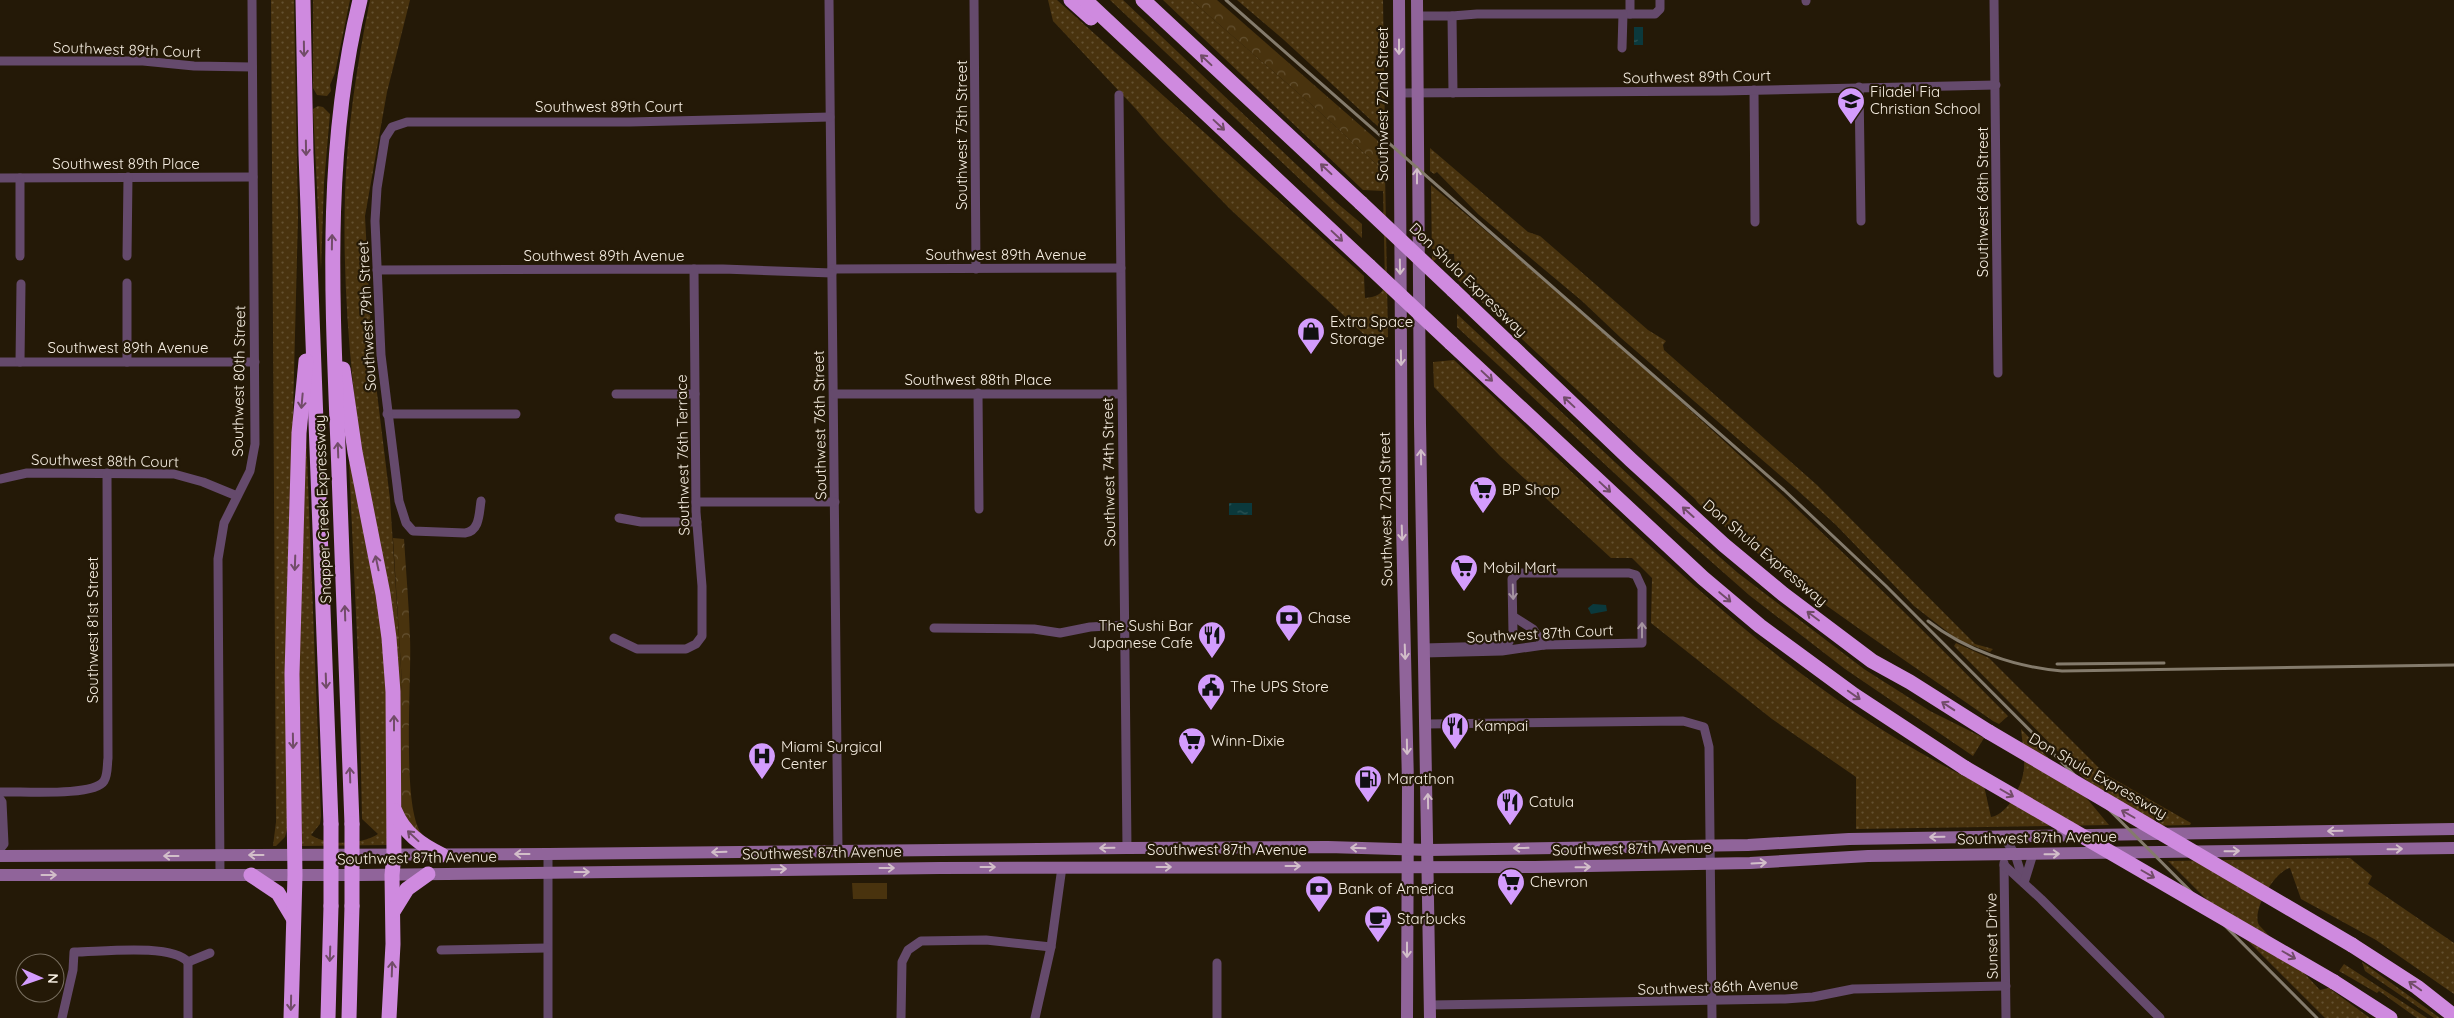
<svg xmlns="http://www.w3.org/2000/svg" width="2454" height="1018" viewBox="0 0 2454 1018" font-family="Quicksand,sans-serif">
  <defs>
    <pattern id="grass-dots" width="8" height="8" patternUnits="userSpaceOnUse" patternTransform="scale(1.25)"><rect width="8" height="8" fill="#49330e"/><path d="M2 2h.1M6 6h.1" fill="none" stroke="#645131" stroke-width="1.8" stroke-linecap="round"/></pattern>
    <pattern id="forest-crowns" width="20" height="18" patternUnits="userSpaceOnUse" patternTransform="scale(1.25)"><rect width="20" height="18" fill="#49330e"/><path d="M2 6a3 3 0 1 1 6 0M12 15a3 3 0 1 1 6 0" fill="none" stroke="#645131"/></pattern>
    <pattern id="water-ripples" width="26" height="14" patternUnits="userSpaceOnUse" patternTransform="scale(1.25)"><rect width="26" height="14" fill="#0b393c"/><path d="M2 4q2-2 4 0t4 0M15 11q2-2 4 0t4 0" fill="none" stroke="#2f5658"/></pattern>
  </defs>
  <rect width="100%" height="100%" fill="#241907"/>
  <g fill="url(#grass-dots)">
    <polygon points="271,0 294,0 298,217 288,611 286,777 288,826 285,837 276,846 273,846 276,822"/>
    <polygon points="313,0 350,0 335,73 330,85 331,91 327,96 317,95 313,88"/>
    <path d="M 370,0 L 410,0 L 387,92 L 365,216 L 372,352 L 390,499 L 402,684 L 400,698 C 373,532 340,364 345,195 C 347,129 357,64 370,0 Z"/>
    <path d="M 1048,0 L 1057,0 L 1364,276 L 1365,298 C 1375,297 1383,295 1385,284 L 1383,191 L 1363,190 L 1163,0 L 1191,0 L 1312,105 L 1385,172 L 1388,337 L 1371,341 L 1230,209 L 1160,137 L 1135,108 L 1053,21 Z"/>
    <polygon points="1110,0 1123,0 1337,203 1362,224 1362,238"/>
    <polygon points="1237,0 1383,0 1385,133 1284,40"/>
    <polygon points="318,106 323,107 330,114 324,183 321,270 313,109"/>
    <polygon points="1430,148 1528,232 1540,236 1648,330 1666,341 1663,345 1664,350 1817,485 1975,644 1993,649 1990,652 1958,640 1914,606 1836,525 1796,489 1621,338 1582,301 1478,214 1437,172 1434,174 1430,171"/>
    <path d="M 1431,185 C 1632,352 1825,529 2008,716 L 1999,724 L 1993,721 C 1892,651 1789,585 1698,503 L 1695,499 L 1456,278 L 1454,254 L 1443,254 L 1432,262 Z"/>
    <polygon points="1457,314 1665,509 1738,573 1864,669 1930,711 1984,738 1973,756 1845,669 1749,595 1681,535 1457,327"/>
    <path d="M 1454,360 C 1619,513 1777,688 1984,786 L 1991,817 C 2009,814 2023,784 2024,768 C 2025,755 2022,741 2021,729 L 2089,801 L 2109,825 L 1856,829 L 1856,777 L 1772,719 L 1651,623 L 1652,578 L 1632,558 L 1611,558 L 1500,456 L 1434,387 L 1433,362 Z"/>
    <path d="M 306,432 L 321,816 L 320,824 L 311,835 C 327,846 362,845 378,834 L 362,819 L 359,679 L 349,463 L 351,462 L 376,576 L 387,687 L 388,845 L 301,846 L 301,731 L 298,680 Z"/>
    <polygon points="1956,643 1989,658 2105,774 2191,823 2190,825 2137,826 2084,778 1954,646"/>
    <path d="M 2350,858 L 2372,876 L 2368,884 L 2454,943 L 2454,994 L 2376,940 L 2301,899 L 2290,868 C 2275,871 2251,911 2259,925 L 2320,990 L 2329,988 L 2370,1018 L 2325,1018 L 2168,861 Z"/>
    <polygon points="2362,962 2440,1018 2434,1018 2365,971"/>
    <polygon points="2344,964 2427,1018 2417,1018 2379,991 2377,993 2339,971"/>
  </g>
  <g fill="url(#forest-crowns)">
    <polygon points="1191,0 1217,0 1385,147 1385,172 1312,105"/>
    <path d="M 393,538 L 404,539 C 406,572 409,605 410,638 C 412,677 401,810 422,834 L 417,838 L 401,811 L 400,698 L 402,684 Z"/>
  </g>
  <polygon fill="#49330e" points="852,883 887,883 887,899 853,899"/>
  <g fill="url(#water-ripples)">
    <rect x="1634" y="27" width="9" height="18"/>
    <rect x="1229" y="503" width="23" height="12"/>
    <polygon points="1593,604 1606,605 1607,611 1591,614 1588,608"/>
  </g>
  <g fill="none" stroke-linecap="round" stroke-linejoin="round">
    <g stroke="#654a6c" stroke-width="9">
      <polyline points="829,0 838,850"/>
      <polyline points="974,0 976,269"/>
      <polyline points="1806,0 1806,1"/>
      <polyline points="1994,0 1998,373"/>
      <polyline points="1625,14 1630,14 1630,0"/>
      <polyline points="1630,14 1655,14 1660,9 1660,0"/>
      <polyline points="1417,16 1452,16 1453,93"/>
      <polyline points="1452,16 1477,14 1623,14 1622,48"/>
      <polyline points="0,61 143,61 194,66 252,67"/>
      <polyline points="1859,87 1861,221"/>
      <polyline points="1754,90 1755,222"/>
      <polyline points="1399,93 1722,91 1996,85"/>
      <polyline points="1119,95 1127,848"/>
      <polyline points="0,178 253,177"/>
      <polyline points="20,256 20,178"/>
      <polyline points="127,256 128,177"/>
      <polyline points="832,269 1121,268"/>
      <polyline points="377,270 723,269 832,273"/>
      <polyline points="127,283 127,362"/>
      <polyline points="0,362 255,362"/>
      <polyline points="20,362 21,284"/>
      <polyline points="978,393 979,509"/>
      <polyline points="616,394 695,394"/>
      <polyline points="834,394 1121,394"/>
      <polyline points="387,414 516,414"/>
      <polyline points="0,479 27,473 174,474 203,482 237,496"/>
      <path d="M 481,501 C 479,513 480,531 465,533 L 413,531 L 406,523 L 399,501 L 381,355 L 375,221 L 377,188 L 385,138 L 392,127 L 407,122 L 630,122 L 830,117"/>
      <polyline points="696,502 835,502"/>
      <polyline points="619,518 641,522 697,522"/>
      <polyline points="1514,617 1533,629 1544,645"/>
      <polyline points="934,628 1034,629 1060,633 1090,627 1125,625"/>
      <polyline points="614,638 637,649 686,649 696,644 702,636 702,586 696,512 694,269"/>
      <polyline points="1424,653 1502,651 1544,645 1642,643 1642,588 1636,575 1629,573 1518,573 1512,579 1513,633 1509,642 1496,646 1424,648"/>
      <polyline points="1427,724 1683,721 1704,727 1709,747 1712,1018"/>
      <path d="M 0,792 C 20,791 94,797 104,781 C 108,775 107,765 108,758 L 107,473"/>
      <polyline points="0,799 2,802 4,844 0,849"/>
      <polyline points="2003,836 2015,854 2023,880"/>
      <polyline points="548,854 548,1018"/>
      <polyline points="2004,863 2006,1018"/>
      <polyline points="2004,865 2041,899 2160,1018"/>
      <polyline points="220,875 218,559 224,523 250,471 255,444 252,0"/>
      <polyline points="2024,883 2033,854"/>
      <polyline points="441,950 547,948"/>
      <polyline points="188,962 210,953"/>
      <polyline points="1430,1005 1785,999 1813,997 1853,989 2006,986"/>
      <path d="M 62,1018 L 73,970 L 74,952 C 100,952 171,943 188,962"/>
      <polyline points="188,1018 188,962"/>
      <polyline points="901,1018 902,962 908,950 921,941 986,940 1051,947"/>
      <polyline points="1035,1018 1051,947 1062,867"/>
      <polyline points="1217,1018 1217,963"/>
    </g>
    <g stroke="#90649a" stroke-width="12">
      <polyline points="1399,0 1402,525 1408,784 1407,1018"/>
      <polyline points="1417,0 1420,424 1430,1018"/>
      <polyline points="0,856 548,854 1127,848 1328,847 1429,850 1748,845 1849,839 2454,829"/>
      <polyline points="0,875 362,875 940,868 1534,867 1750,863 1868,856 2454,848"/>
    </g>
    <g stroke="#cf8adf" stroke-width="15">
      <polyline points="303,0 306,154 331,824"/>
      <polyline points="1071,0 1091,18"/>
      <polyline points="1085,0 1369,266"/>
      <polyline points="1143,0 1361,203"/>
      <polyline points="1453,290 1631,460 1724,545 1783,594 1872,661 1910,682 1989,732"/>
      <polyline points="1451,343 1703,578 1760,626 1854,695 1965,768"/>
      <polyline points="343,369 355,452 383,594 389,638 393,692 394,855 392,875 393,944 389,1018"/>
      <path d="M 395,811 C 404,833 421,845 442,855"/>
      <path d="M 352,824 C 348,698 343,572 338,446 C 332,296 324,147 360,0"/>
      <polyline points="251,875 278,893 293,918"/>
      <polyline points="394,910 407,889 428,874"/>
      <polyline points="2352,945 2417,987 2454,1016"/>
      <polyline points="2334,982 2390,1018"/>
      <polyline points="291,1018 295,875 292,674 299,433 306,361"/>
      <polyline points="328,1018 331,906"/>
      <polyline points="349,1018 352,906"/>
    </g>
    <g stroke="#847b6c" stroke-width="3">
      <polyline points="1226,0 1784,490 1886,586 2317,1018"/>
      <path d="M 1928,621 C 1965,650 2015,667 2062,671 L 2454,665"/>
      <polyline points="2057,664 2164,663"/>
    </g>
    <g stroke="#cf8adf" stroke-width="15">
      <polyline points="1361,203 1453,290"/>
      <polyline points="1369,266 1451,343"/>
      <polyline points="1989,732 2352,945"/>
      <polyline points="1965,768 2334,982"/>
      <polyline points="352,824 352,906"/>
      <polyline points="331,906 331,824"/>
    </g>
  </g>
  <defs><path id="oneway-shaft" d="M-6 0H5M1.5-3L5.5 0L1.5 3" fill="none" stroke-width="1.6" stroke-linecap="round" stroke-linejoin="round" transform="scale(1.25)"/></defs>
  <g stroke="#d2bec9">
    <use href="#oneway-shaft" transform="translate(1399 47) rotate(90)"/>
    <use href="#oneway-shaft" transform="translate(1417 176) rotate(-90)"/>
    <use href="#oneway-shaft" transform="translate(1400 267) rotate(89)"/>
    <use href="#oneway-shaft" transform="translate(1401 358) rotate(89)"/>
    <use href="#oneway-shaft" transform="translate(1421 457) rotate(-91)"/>
    <use href="#oneway-shaft" transform="translate(1402 533) rotate(88)"/>
    <use href="#oneway-shaft" transform="translate(1405 652) rotate(88)"/>
    <use href="#oneway-shaft" transform="translate(1407 747) rotate(89)"/>
    <use href="#oneway-shaft" transform="translate(1428 801) rotate(-91)"/>
    <use href="#oneway-shaft" transform="translate(2335 831) rotate(179)"/>
    <use href="#oneway-shaft" transform="translate(1937 837) rotate(179)"/>
    <use href="#oneway-shaft" transform="translate(1107 848) rotate(179)"/>
    <use href="#oneway-shaft" transform="translate(1358 848) rotate(-178)"/>
    <use href="#oneway-shaft" transform="translate(1521 848) rotate(179)"/>
    <use href="#oneway-shaft" transform="translate(2395 849) rotate(-1)"/>
    <use href="#oneway-shaft" transform="translate(2232 851) rotate(-1)"/>
    <use href="#oneway-shaft" transform="translate(719 852) rotate(178)"/>
    <use href="#oneway-shaft" transform="translate(522 854) rotate(180)"/>
    <use href="#oneway-shaft" transform="translate(2052 854) rotate(-1)"/>
    <use href="#oneway-shaft" transform="translate(256 855) rotate(180)"/>
    <use href="#oneway-shaft" transform="translate(171 856) rotate(180)"/>
    <use href="#oneway-shaft" transform="translate(1759 863) rotate(-3)"/>
    <use href="#oneway-shaft" transform="translate(1293 866)"/>
    <use href="#oneway-shaft" transform="translate(988 867)"/>
    <use href="#oneway-shaft" transform="translate(1164 867)"/>
    <use href="#oneway-shaft" transform="translate(1583 867) rotate(-1)"/>
    <use href="#oneway-shaft" transform="translate(887 868)"/>
    <use href="#oneway-shaft" transform="translate(779 869) rotate(-1)"/>
    <use href="#oneway-shaft" transform="translate(582 872)"/>
    <use href="#oneway-shaft" transform="translate(49 875)"/>
    <use href="#oneway-shaft" transform="translate(1407 950) rotate(90)"/>
  </g>
  <g stroke="#714c68">
    <use href="#oneway-shaft" transform="translate(304 49) rotate(89)"/>
    <use href="#oneway-shaft" transform="translate(1206 60) rotate(-137)"/>
    <use href="#oneway-shaft" transform="translate(1219 125) rotate(43)"/>
    <use href="#oneway-shaft" transform="translate(306 148) rotate(89)"/>
    <use href="#oneway-shaft" transform="translate(1326 169) rotate(-137)"/>
    <use href="#oneway-shaft" transform="translate(1337 236) rotate(43)"/>
    <use href="#oneway-shaft" transform="translate(332 242) rotate(-89)"/>
    <use href="#oneway-shaft" transform="translate(1487 376) rotate(43)"/>
    <use href="#oneway-shaft" transform="translate(302 401) rotate(95)"/>
    <use href="#oneway-shaft" transform="translate(1569 402) rotate(-137)"/>
    <use href="#oneway-shaft" transform="translate(338 450) rotate(-92)"/>
    <use href="#oneway-shaft" transform="translate(1605 487) rotate(43)"/>
    <use href="#oneway-shaft" transform="translate(1688 512) rotate(-138)"/>
    <use href="#oneway-shaft" transform="translate(295 563) rotate(92)"/>
    <use href="#oneway-shaft" transform="translate(377 563) rotate(-102)"/>
    <use href="#oneway-shaft" transform="translate(1725 597) rotate(40)"/>
    <use href="#oneway-shaft" transform="translate(345 613) rotate(-92)"/>
    <use href="#oneway-shaft" transform="translate(1813 616) rotate(-143)"/>
    <use href="#oneway-shaft" transform="translate(326 681) rotate(88)"/>
    <use href="#oneway-shaft" transform="translate(1854 695) rotate(35)"/>
    <use href="#oneway-shaft" transform="translate(1948 706) rotate(-147)"/>
    <use href="#oneway-shaft" transform="translate(394 723) rotate(-90)"/>
    <use href="#oneway-shaft" transform="translate(293 741) rotate(89)"/>
    <use href="#oneway-shaft" transform="translate(350 775) rotate(-92)"/>
    <use href="#oneway-shaft" transform="translate(2007 793) rotate(30)"/>
    <use href="#oneway-shaft" transform="translate(2128 814) rotate(-150)"/>
    <use href="#oneway-shaft" transform="translate(413 836) rotate(-137)"/>
    <use href="#oneway-shaft" transform="translate(2148 874) rotate(30)"/>
    <use href="#oneway-shaft" transform="translate(330 954) rotate(92)"/>
    <use href="#oneway-shaft" transform="translate(2289 955) rotate(30)"/>
    <use href="#oneway-shaft" transform="translate(392 969) rotate(-88)"/>
    <use href="#oneway-shaft" transform="translate(2415 986) rotate(-145)"/>
    <use href="#oneway-shaft" transform="translate(291 1003) rotate(91)"/>
  </g>
  <g stroke="#a694a1">
    <use href="#oneway-shaft" transform="translate(1513 592) rotate(88)"/>
    <use href="#oneway-shaft" transform="translate(1642 630) rotate(-90)"/>
  </g>
  <defs>
    <g id="school-pin" transform="scale(1.4375)"><path d="M0 17L-7.5 6A9.5 9.5 0 1 1 7.5 6Z" fill="#d39cfd" stroke="#241907"/><path d="M0-5L7-2L0 1L-7-2ZM-4 1L0 2.5L4 1V4Q0 6-4 4Z" fill="#111"/></g>
    <g id="shop-pin" transform="scale(1.4375)"><path d="M0 17L-7.5 6A9.5 9.5 0 1 1 7.5 6Z" fill="#d39cfd" stroke="#241907"/><path d="M-5-2.5h2.3a2.7 3.5 0 0 1 5.4 0H5L5.5 6h-11ZM-1.5-2.5h3a1.5 2.3 0 0 0-3 0Z" fill="#111"/></g>
    <g id="supermarket-pin" transform="scale(1.4375)"><path d="M0 17L-7.5 6A9.5 9.5 0 1 1 7.5 6Z" fill="#d39cfd" stroke="#241907"/><path d="M-6-5.5h2.5l.6 2H6L4.5 2H-2.5L-4.4-4H-6ZM-1.5 3.2a1.3 1.3 0 1 0 .1 0ZM3 3.2a1.3 1.3 0 1 0 .1 0Z" fill="#111"/></g>
    <g id="bank-pin" transform="scale(1.4375)"><path d="M0 17L-7.5 6A9.5 9.5 0 1 1 7.5 6Z" fill="#d39cfd" stroke="#241907"/><path d="M-6-4H6V4H-6ZM0-2.3a2.3 2.3 0 1 0 0 4.6a2.3 2.3 0 1 0 0-4.6Z" fill="#111"/></g>
    <g id="restaurant-pin" transform="scale(1.4375)"><path d="M0 17L-7.5 6A9.5 9.5 0 1 1 7.5 6Z" fill="#d39cfd" stroke="#241907"/><path d="M-5-6h1v4h1v-4h1v4h1v-4h1v5L-1.5 .5V6h-2V.5L-5-1ZM5-6V6H3V1.5H1.5Q1.5-4 5-6Z" fill="#111"/></g>
    <g id="civic-pin" transform="scale(1.4375)"><path d="M0 17L-7.5 6A9.5 9.5 0 1 1 7.5 6Z" fill="#d39cfd" stroke="#241907"/><path d="M-.6-6.5H3V-4.5H.6V-3L4-1V1h2V6H-6V1h2V-1L-.6-3ZM-1.2 2.5V6h2.4V2.5Z" fill="#111"/></g>
    <g id="hospital-pin" transform="scale(1.4375)"><path d="M0 17L-7.5 6A9.5 9.5 0 1 1 7.5 6Z" fill="#d39cfd" stroke="#241907"/><path d="M-5-5h3v3.5h4V-5h3V5h-3V1.5h-4V5h-3Z" fill="#111"/></g>
    <g id="fuel-pin" transform="scale(1.4375)"><path d="M0 17L-7.5 6A9.5 9.5 0 1 1 7.5 6Z" fill="#d39cfd" stroke="#241907"/><path d="M-5.5-6h7V0h2V4h1.3V-2.5L3-4.5l.8-.8L6-3V5H2.5V1h-1V6h-7ZM-4.2-4.7v3.2H.2V-4.7Z" fill="#111"/></g>
    <g id="cafe-pin" transform="scale(1.4375)"><path d="M0 17L-7.5 6A9.5 9.5 0 1 1 7.5 6Z" fill="#d39cfd" stroke="#241907"/><path d="M-5.5-4.5H6V0H3Q3 3.5 0 3.5H-2.5Q-5.5 3.5-5.5 0ZM3-3.2v2h1.7v-2ZM-6 4.5H4V6H-6Z" fill="#111"/></g>
  </defs>
  <g fill-rule="evenodd">
    <use href="#school-pin" x="1851" y="101"/>
    <use href="#shop-pin" x="1311" y="331"/>
    <use href="#supermarket-pin" x="1483" y="490"/>
    <use href="#supermarket-pin" x="1464" y="568"/>
    <use href="#bank-pin" x="1289" y="618"/>
    <use href="#restaurant-pin" x="1212" y="635"/>
    <use href="#civic-pin" x="1211" y="687"/>
    <use href="#restaurant-pin" x="1455" y="726"/>
    <use href="#supermarket-pin" x="1192" y="741"/>
    <use href="#hospital-pin" x="762" y="756"/>
    <use href="#fuel-pin" x="1368" y="779"/>
    <use href="#restaurant-pin" x="1510" y="802"/>
    <use href="#supermarket-pin" x="1511" y="882"/>
    <use href="#bank-pin" x="1319" y="889"/>
    <use href="#cafe-pin" x="1378" y="919"/>
  </g>
  <g text-anchor="middle" stroke-width="4.5" stroke-linejoin="round" paint-order="stroke">
    <g font-size="15" fill="#f6eee2" stroke="#241907">
      <text transform="translate(127 50) rotate(2)" y="5">Southwest 89th Court</text>
      <text transform="translate(1697 77) rotate(-1)" y="5">Southwest 89th Court</text>
      <text transform="translate(1383 104) rotate(-90)" y="5">Southwest 72nd Street</text>
      <text x="609" y="112">Southwest 89th Court</text>
      <text transform="translate(962 135) rotate(-90)" y="5">Southwest 75th Street</text>
      <text x="126" y="169">Southwest 89th Place</text>
      <text transform="translate(1983 202) rotate(-90)" y="5">Southwest 68th Street</text>
      <text x="1006" y="260">Southwest 89th Avenue</text>
      <text x="604" y="261">Southwest 89th Avenue</text>
      <text transform="translate(1468 280) rotate(44)" y="5">Don Shula Expressway</text>
      <text transform="translate(367 316) rotate(-93)" y="5">Southwest 79th Street</text>
      <text x="128" y="353">Southwest 89th Avenue</text>
      <text x="978" y="385">Southwest 88th Place</text>
      <text transform="translate(239 381) rotate(-89)" y="5">Southwest 80th Street</text>
      <text transform="translate(820 425) rotate(-91)" y="5">Southwest 76th Street</text>
      <text transform="translate(683 455) rotate(-91)" y="5">Southwest 76th Terrace</text>
      <text transform="translate(105 461) rotate(1)" y="5">Southwest 88th Court</text>
      <text transform="translate(1109 472) rotate(-91)" y="5">Southwest 74th Street</text>
      <text transform="translate(323 509) rotate(-92)" y="5">Snapper Creek Expressway</text>
      <text transform="translate(1386 509) rotate(-91)" y="5">Southwest 72nd Street</text>
      <text transform="translate(1765 553) rotate(40)" y="5">Don Shula Expressway</text>
      <text transform="translate(93 630) rotate(-90)" y="5">Southwest 81st Street</text>
      <text transform="translate(1540 634) rotate(-3)" y="5">Southwest 87th Court</text>
      <text transform="translate(2098 776) rotate(30)" y="5">Don Shula Expressway</text>
      <text transform="translate(2037 838) rotate(-1)" y="5">Southwest 87th Avenue</text>
      <text transform="translate(1632 849) rotate(-1)" y="5">Southwest 87th Avenue</text>
      <text x="1227" y="855">Southwest 87th Avenue</text>
      <text transform="translate(822 853) rotate(-1)" y="5">Southwest 87th Avenue</text>
      <text transform="translate(417 858) rotate(-1)" y="5">Southwest 87th Avenue</text>
      <text transform="translate(1992 936) rotate(-91)" y="5">Sunset Drive</text>
      <text transform="translate(1718 987) rotate(-2)" y="5">Southwest 86th Avenue</text>
    </g>
    <g font-size="15" fill="#f6eee2" stroke="#241907" text-anchor="start">
      <text x="1870" y="97">Filadel Fia<tspan x="1870" dy="17">Christian School</tspan></text>
      <text x="1330" y="327">Extra Space<tspan x="1330" dy="17">Storage</tspan></text>
      <text x="1502" y="495">BP Shop</text>
      <text x="1483" y="573">Mobil Mart</text>
      <text x="1308" y="623">Chase</text>
      <text x="1193" y="631" text-anchor="end">The Sushi Bar<tspan x="1193" dy="17">Japanese Cafe</tspan></text>
      <text x="1230" y="692">The UPS Store</text>
      <text x="1474" y="731">Kampai</text>
      <text x="1211" y="746">Winn-Dixie</text>
      <text x="781" y="752">Miami Surgical<tspan x="781" dy="17">Center</tspan></text>
      <text x="1387" y="784">Marathon</text>
      <text x="1529" y="807">Catula</text>
      <text x="1530" y="887">Chevron</text>
      <text x="1338" y="894">Bank of America</text>
      <text x="1397" y="924">Starbucks</text>
    </g>
  </g>
  <g transform="translate(40 978) rotate(92)"><circle r="24" fill="#241907" stroke="#786e5f"/>
  <path d="M0-4L9 19L0 12L-9 19Z" fill="#d39cfd"/>
  <text y="-8" font-size="14" font-weight="bold" text-anchor="middle" fill="#f6eee2">N</text>
  </g>
</svg>
